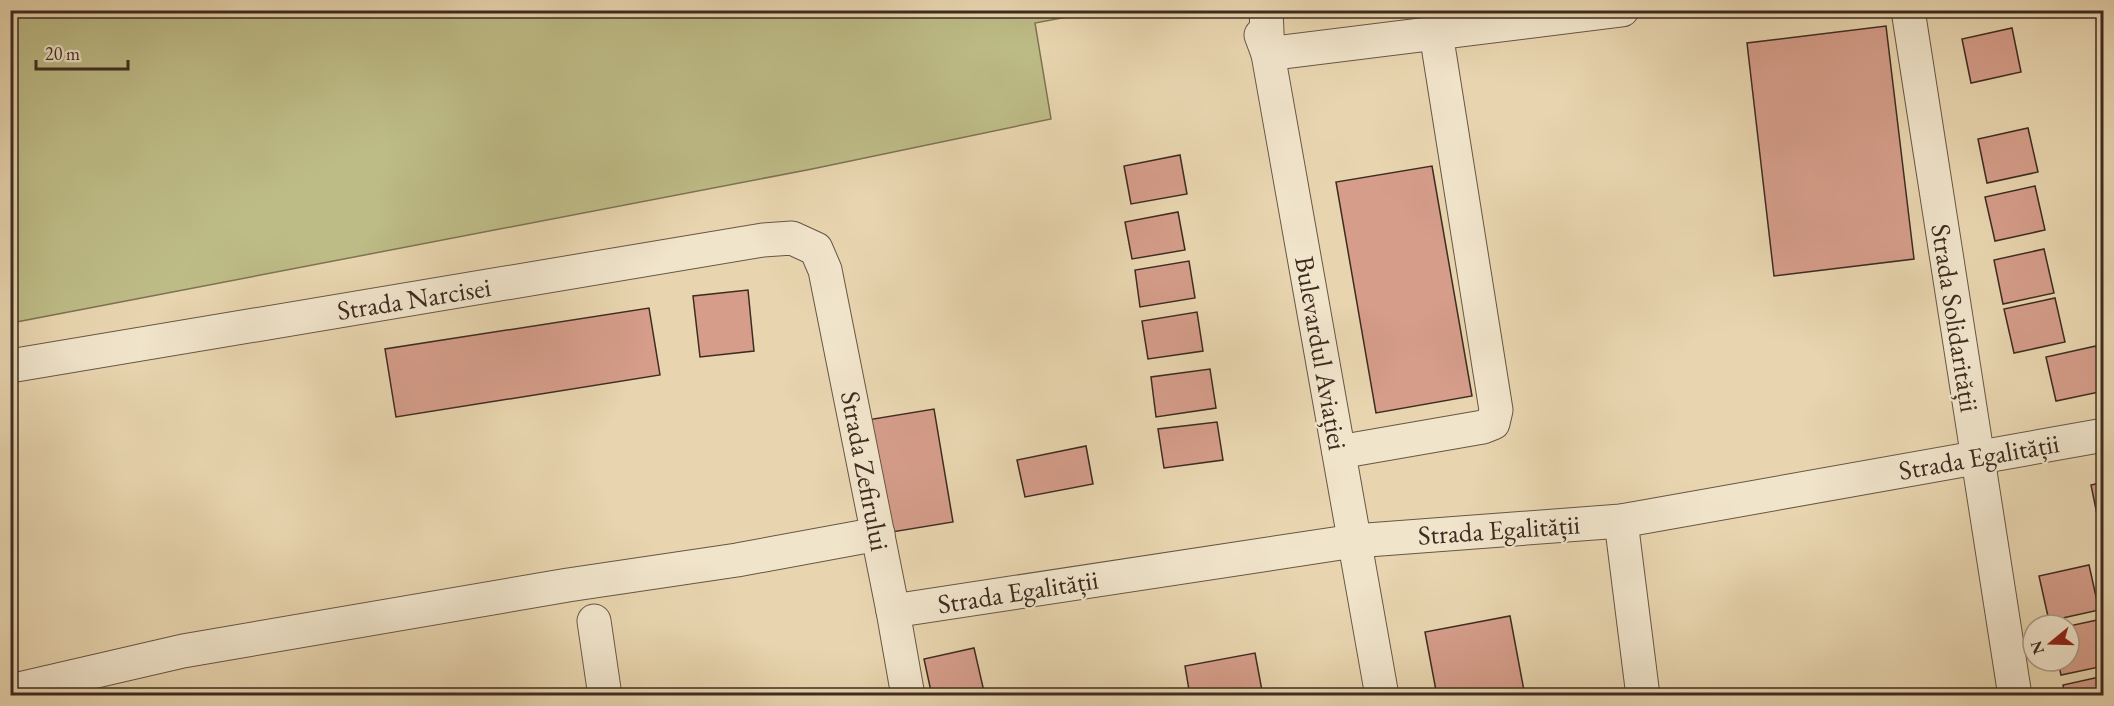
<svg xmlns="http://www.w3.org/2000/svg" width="2114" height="706" viewBox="0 0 2114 706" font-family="'EB Garamond',serif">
  <rect width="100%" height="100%" fill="#e8d5af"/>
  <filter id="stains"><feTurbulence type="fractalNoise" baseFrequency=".00333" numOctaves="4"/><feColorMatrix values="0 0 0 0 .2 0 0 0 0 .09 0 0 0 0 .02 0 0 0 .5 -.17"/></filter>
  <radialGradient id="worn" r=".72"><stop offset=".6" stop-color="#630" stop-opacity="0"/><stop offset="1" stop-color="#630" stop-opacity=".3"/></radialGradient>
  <polygon fill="#bdbb86" stroke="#7d7454" stroke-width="1.5" points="11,10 1099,10 1099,11 1035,23 1051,119 812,169 11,323"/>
  <g fill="#d59d8a" stroke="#3d2c21" stroke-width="1.5">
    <polygon points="1886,26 1914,259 1774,276 1747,43"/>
    <polygon points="2012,28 2021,72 1971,83 1962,39"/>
    <polygon points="2028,128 2038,172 1987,183 1978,139"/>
    <polygon points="1180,155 1187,194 1131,204 1124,166"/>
    <polygon points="1432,166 1472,396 1376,413 1336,182"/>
    <polygon points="2035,186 2045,230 1995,241 1985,197"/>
    <polygon points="1178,212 1185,250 1132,259 1125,222"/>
    <polygon points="2044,249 2054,293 2003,304 1994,260"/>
    <polygon points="1189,261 1195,298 1140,307 1135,270"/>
    <polygon points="748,290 754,351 700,357 693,296"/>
    <polygon points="2055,298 2065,342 2014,353 2004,309"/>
    <polygon points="649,308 660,375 396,417 385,349"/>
    <polygon points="1197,312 1203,351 1148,359 1142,321"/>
    <polygon points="2096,346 2104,378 2104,391 2056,401 2046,357"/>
    <polygon points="1210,369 1216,408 1156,417 1151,377"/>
    <polygon points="934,409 953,522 886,533 867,420"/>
    <polygon points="1217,422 1223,460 1164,468 1158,429"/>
    <polygon points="1086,446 1093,484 1025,497 1017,460"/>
    <polygon points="2104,482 2104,529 2100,529 2091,485"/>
    <polygon points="2089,565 2099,610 2049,621 2039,576"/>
    <polygon points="1510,616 1525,696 1437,696 1425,632"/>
    <polygon points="2102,619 2104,666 2061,675 2058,661 2069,661 2069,626"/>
    <polygon points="974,648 985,696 932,696 924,659"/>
    <polygon points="1255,653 1263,696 1190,696 1185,666"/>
    <polygon points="2104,676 2104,696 2065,696 2063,685"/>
  </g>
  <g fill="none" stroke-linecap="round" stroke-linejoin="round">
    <g stroke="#685644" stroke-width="35">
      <g id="minor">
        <polyline points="1266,10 1268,54 1382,696"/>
        <polyline points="1908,10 2015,696"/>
        <polyline points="1261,35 1268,54 1622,10"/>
        <polyline points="10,366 763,240 792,238 816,249 825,270 893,611 908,696"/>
        <polyline points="1339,452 1483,427 1493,423 1496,410 1436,33"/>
        <polyline points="1621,521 1643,696"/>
        <polyline points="893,611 1354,541 1621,521 2104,435"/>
        <polyline points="594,621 605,696"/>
        <polyline points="10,691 183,651 568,585 737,560 878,534"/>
      </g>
    </g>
    <use href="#minor" stroke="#f0e4cb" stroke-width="33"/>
  </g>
  <g text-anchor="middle" stroke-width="4.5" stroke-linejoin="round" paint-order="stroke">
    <g font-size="27" fill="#3d2c21" stroke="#f0e4cb">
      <text transform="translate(414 299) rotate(-9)" y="9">Strada Narcisei</text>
      <text transform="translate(1955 318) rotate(81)" y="9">Strada Solidarității</text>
      <text transform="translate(1321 353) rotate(80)" y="9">Bulevardul Aviației</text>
      <text transform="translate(1979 457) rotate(-10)" y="9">Strada Egalității</text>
      <text transform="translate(865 471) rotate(79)" y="9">Strada Zefirului</text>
      <text transform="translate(1499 530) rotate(-4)" y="9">Strada Egalității</text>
      <text transform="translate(1018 592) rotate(-9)" y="9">Strada Egalității</text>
    </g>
  </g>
  <rect width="2114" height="706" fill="none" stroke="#e8d5af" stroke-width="36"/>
  <rect x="12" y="12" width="2090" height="682" fill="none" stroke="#3d2c21" stroke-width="3"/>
  <rect x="18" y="18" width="2078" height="670" fill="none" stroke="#3d2c21" stroke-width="1.5"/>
  <g transform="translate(2051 643) rotate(251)"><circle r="28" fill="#f0e4cb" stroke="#a89a87" stroke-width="1.5"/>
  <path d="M0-4.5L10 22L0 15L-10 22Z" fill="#8f2418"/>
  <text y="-9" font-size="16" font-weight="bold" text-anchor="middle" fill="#3d2c21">N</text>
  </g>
  <path d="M36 60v9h92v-9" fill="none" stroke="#3d2c21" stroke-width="3"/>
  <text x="45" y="60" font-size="18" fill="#3d2c21" stroke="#f0e4cb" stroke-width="4.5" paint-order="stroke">20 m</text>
  <rect width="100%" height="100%" filter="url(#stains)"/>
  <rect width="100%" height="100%" fill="url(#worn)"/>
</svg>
